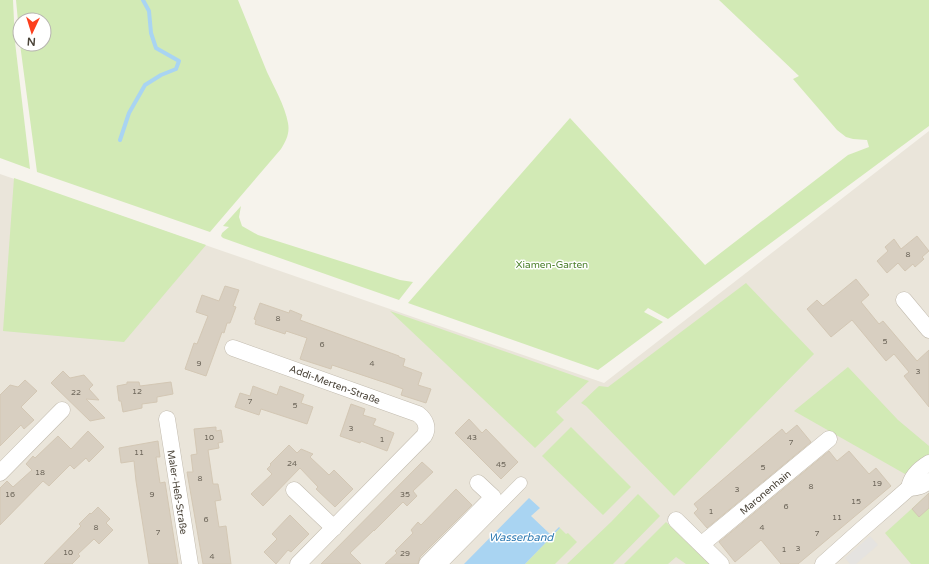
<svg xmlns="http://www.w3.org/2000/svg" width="929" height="564" viewBox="0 0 929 564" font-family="'Varela Round',sans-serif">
  <rect width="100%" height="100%" fill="#f6f3ec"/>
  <polygon fill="#eae5da" points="929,131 929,564 0,564 0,174 604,383"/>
  <g fill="#d2eab5">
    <polygon points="0,0 13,0 15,42 30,169 0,158"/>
    <path d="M 16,0 L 238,0 C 248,24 257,48 267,72 C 274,87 285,106 288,123 C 290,133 286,141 281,149 L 210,232 L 37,172 L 20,44 L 44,44 L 44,20 L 20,20 L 20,43 Z"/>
    <polygon points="719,0 929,0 929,126 668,319 648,308 644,312 663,322 598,370 408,303 570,118 705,265 848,155 869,147 867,140 853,139 846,137 837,130 793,79 799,76"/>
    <polygon points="14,178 206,245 124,342 3,331"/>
    <polygon points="241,206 239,217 242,226 258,235 400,280 413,282 399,300 223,238 221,236 222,233 229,227 223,226"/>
    <polygon points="746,283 814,354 674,496 586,406 581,403 599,386 608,387"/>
    <polygon points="390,311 589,381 556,412 564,420 535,448"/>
    <polygon points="848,367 898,420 929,446 929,454 905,474 794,411"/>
    <polygon points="571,427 631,487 603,515 542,456"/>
    <polygon points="929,493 929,564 911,564 885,533"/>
    <polygon points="638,494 660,516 613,564 567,564 611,522"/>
    <polygon points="666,522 707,562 709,564 686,564 676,557 668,564 624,564"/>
    <polygon points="560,528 566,534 568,533 577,542 555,564 525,564"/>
  </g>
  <polygon fill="#e5e3e0" points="870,536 878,545 856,564 850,564 845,558"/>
  <polygon fill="#a9d4f2" points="529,498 540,508 531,516 551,535 559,527 560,528 525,564 464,564"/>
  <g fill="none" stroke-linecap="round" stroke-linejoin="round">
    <polyline stroke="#a9d4f2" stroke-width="4" points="120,140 129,113 145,85 161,75 176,69 179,61 156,48 151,33 149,11 143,0"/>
  </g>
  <g fill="#d8cfc1" stroke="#d3c7b4">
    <polygon points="917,236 929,251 922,257 924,259 915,267 913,264 905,271 898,263 887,273 877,261 888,251 885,247 894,239 901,249"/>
    <polygon points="856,279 869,295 861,302 879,324 883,321 917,361 929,350 929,407 904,376 909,372 894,354 886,361 852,320 831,337 807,309 817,300 823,306"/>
    <polygon points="225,286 239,290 233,306 236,307 230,323 227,323 224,333 222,332 206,376 185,369 194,343 197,344 208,316 196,312 202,295 219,301"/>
    <polygon points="260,303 289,313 290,310 302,315 300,320 399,356 399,357 405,359 403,366 422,373 418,385 431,389 426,403 401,395 403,389 389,384 332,365 331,369 300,359 307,338 286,331 285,334 255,324 256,320 254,319"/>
    <polygon points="63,371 70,378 84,375 93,385 89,389 99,400 86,399 105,418 90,421 51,383"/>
    <polygon points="25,380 37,391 21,407 34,420 24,429 21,425 0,446 0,395 10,385 18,387"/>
    <polygon points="127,382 139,382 140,386 171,382 173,394 157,397 157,402 142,404 142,408 123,412 121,401 119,401 117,386 127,384"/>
    <polygon points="253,386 277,395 280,386 304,395 301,403 313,407 307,424 261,409 259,415 235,407 240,393 250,396"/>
    <polygon points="351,404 365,409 363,415 376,419 373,425 394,433 387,451 361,441 360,443 340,436"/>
    <polygon points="469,419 482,433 486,429 518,462 501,479 455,433"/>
    <polygon points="797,425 811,442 707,528 694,513 698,509 694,504 782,429 786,434"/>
    <polygon points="216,427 216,431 221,430 223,442 218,443 219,448 208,450 213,484 218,484 221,500 215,501 219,527 226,526 231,564 203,564 187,472 193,472 191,455 197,454 194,429"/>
    <polygon points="88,431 104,447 89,462 86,458 74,469 70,465 49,486 43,481 0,525 0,488 7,481 13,487 32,470 26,464 33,456 35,458 58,436 71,449"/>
    <polygon points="158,441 160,457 156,457 160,483 165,482 178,564 149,564 136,481 134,461 121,463 119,448"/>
    <polygon points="289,445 297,453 301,449 313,454 310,457 329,475 334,470 353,489 335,507 316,489 318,487 300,468 263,506 251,494 272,474 267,469 271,465 270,464"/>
    <polygon points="829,451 837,461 849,451 869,474 876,468 891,486 798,564 781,564 761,540 735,562 719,542"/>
    <polygon points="422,462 433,472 413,491 417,496 407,506 403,502 374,531 374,530 350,553 361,564 321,564"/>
    <polygon points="456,489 472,505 420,557 418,564 385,564 397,553 395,551 413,533 411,530 418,522 421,525"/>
    <polygon points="929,493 929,508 919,517 912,509"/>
    <polygon points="98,507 110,519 106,523 113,530 99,544 94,539 78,554 80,556 72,564 44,564 81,526 79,524 90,513 91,514"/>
    <polygon points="290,515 309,534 291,552 288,550 276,564 264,552 277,539 272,534"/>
  </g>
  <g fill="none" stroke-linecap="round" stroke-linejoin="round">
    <g stroke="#c2bbae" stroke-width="13">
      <polyline id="pedestrian" points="441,564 521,483"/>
    </g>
    <g stroke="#c2bbae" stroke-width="17">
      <g id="minor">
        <polyline points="904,300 929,330"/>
        <path d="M 233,348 L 418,414 C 426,420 429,428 424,436 L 298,564"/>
        <polyline points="167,419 190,564"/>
        <polyline points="0,473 62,410"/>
        <path d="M 909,488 C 918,488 922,486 929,481"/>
        <polyline points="294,490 334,528"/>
        <polyline points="676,520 721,564"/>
        <polyline points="702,544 829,439"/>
        <polyline points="427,564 493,497 478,483"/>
        <path d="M 823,564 L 861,530 L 909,488 C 911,476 919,469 929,463"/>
      </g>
    </g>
    <use href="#pedestrian" stroke="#fff" stroke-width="12"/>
    <use href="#minor" stroke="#fff" stroke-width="16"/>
  </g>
  <g text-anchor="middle" stroke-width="3" stroke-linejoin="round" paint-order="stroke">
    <g font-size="8" fill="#6e675b">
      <text x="908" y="257">8</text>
      <text x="278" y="321">8</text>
      <text x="885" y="344">5</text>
      <text x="322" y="347">6</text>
      <text x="199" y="366">9</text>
      <text x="372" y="366">4</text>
      <text x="918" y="374">3</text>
      <text x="137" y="394">12</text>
      <text x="76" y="395">22</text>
      <text x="250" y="404">7</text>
      <text x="295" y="408">5</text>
      <text x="351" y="431">3</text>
      <text x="209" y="440">10</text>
      <text x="472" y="440">43</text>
      <text x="382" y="442">1</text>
      <text x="791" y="445">7</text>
      <text x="139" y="455">11</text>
      <text x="292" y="466">24</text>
      <text x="501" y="467">45</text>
      <text x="763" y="470">5</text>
      <text x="40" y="475">18</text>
      <text x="200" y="481">8</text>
      <text x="877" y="486">19</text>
      <text x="811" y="489">8</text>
      <text x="737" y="492">3</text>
      <text x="10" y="497">16</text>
      <text x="152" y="497">9</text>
      <text x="405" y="497">35</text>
      <text x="856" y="504">15</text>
      <text x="786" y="509">6</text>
      <text x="711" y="514">1</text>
      <text x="837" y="520">11</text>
      <text x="206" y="522">6</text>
      <text x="96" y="530">8</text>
      <text x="762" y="530">4</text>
      <text x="158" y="535">7</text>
      <text x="817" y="536">7</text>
      <text x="798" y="551">3</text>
      <text x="784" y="552">1</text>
      <text x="68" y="555">10</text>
      <text x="405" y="556">29</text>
      <text x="212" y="559">4</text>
    </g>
    <g font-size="10" fill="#4a7f2a" stroke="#fff">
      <text x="552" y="268">Xiamen-Garten</text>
    </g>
    <g font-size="10" fill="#4b4439" stroke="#fff">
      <text transform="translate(335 384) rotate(20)" y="4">Addi-Merten-Straße</text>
      <text transform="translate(178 492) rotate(81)" y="4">Maler-Heß-Straße</text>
      <text transform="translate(765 492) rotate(-40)" y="4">Maronenhain</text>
    </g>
    <g font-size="11" font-style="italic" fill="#2e7ab2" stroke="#fff">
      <text x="521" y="541">Wasserband</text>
    </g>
  </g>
  <g transform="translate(32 32) rotate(184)"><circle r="19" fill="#ffffff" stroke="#b7b4b0"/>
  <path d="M0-3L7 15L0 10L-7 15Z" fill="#fc3f1d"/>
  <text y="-6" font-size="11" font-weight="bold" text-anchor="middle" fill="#4b4439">N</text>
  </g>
</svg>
